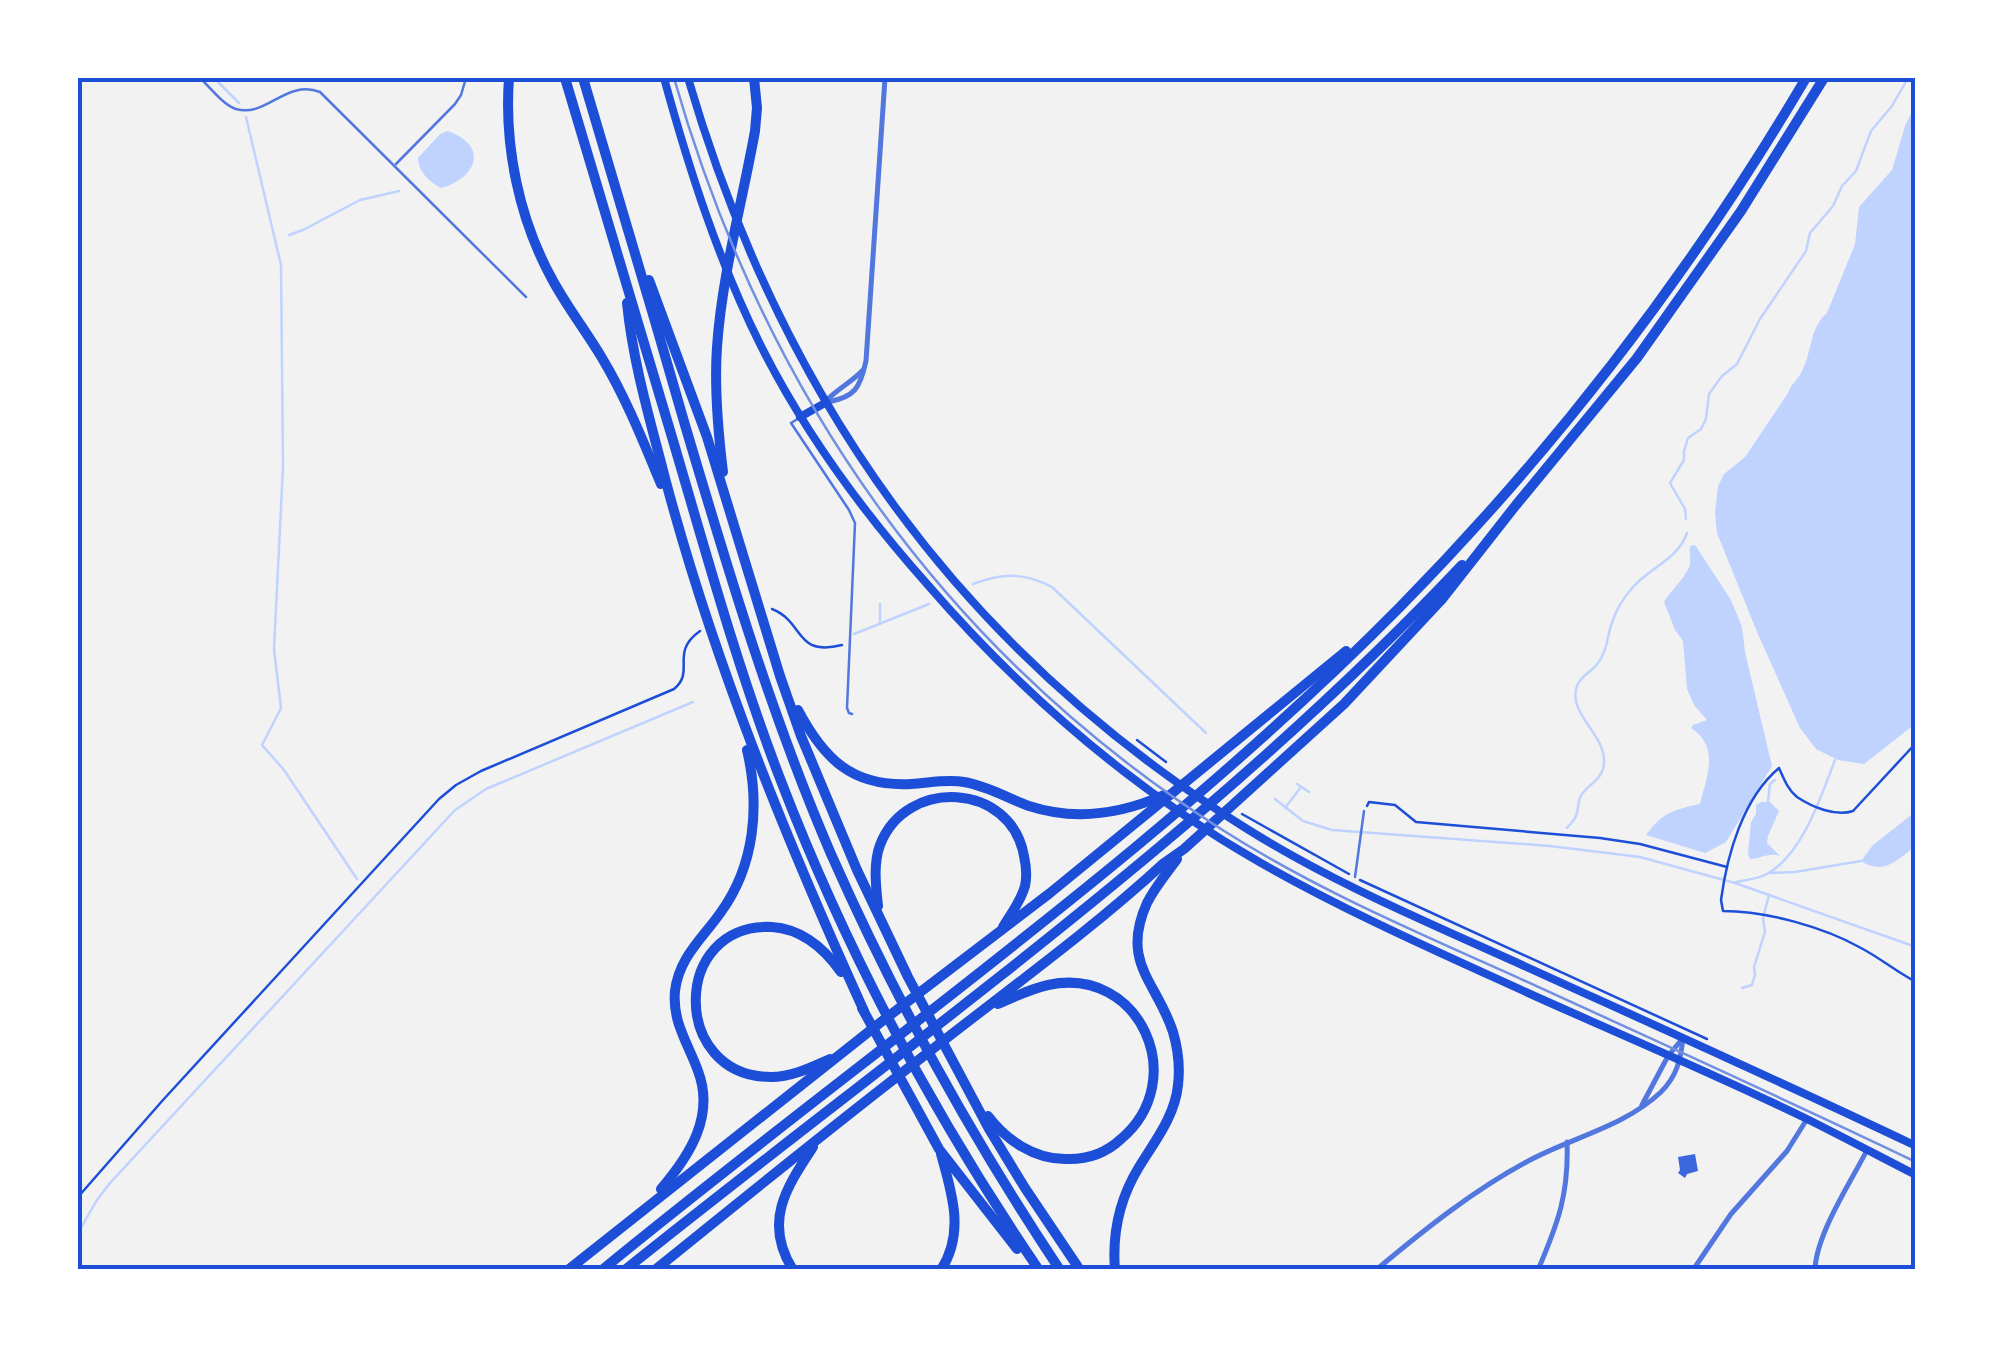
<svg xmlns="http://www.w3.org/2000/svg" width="1993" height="1347" viewBox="0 0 1993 1347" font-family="'Alegreya Sans',sans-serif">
  <rect width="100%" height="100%" fill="#f2f2f2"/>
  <g fill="#bfd3fe">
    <path d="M 1915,105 L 1915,724 L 1864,764 L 1838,760 L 1816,749 L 1800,728 L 1757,632 L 1717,533 L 1715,513 L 1718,486 L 1724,474 L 1745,457 L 1788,393 C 1791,384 1797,381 1801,373 C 1812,354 1809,328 1827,313 L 1855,244 L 1859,207 L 1892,170 L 1905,126 Z"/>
    <path d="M 448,131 C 489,146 477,178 441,188 C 429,182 418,171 418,158 L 440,134 Z"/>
    <path d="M 1695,545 L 1731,600 L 1742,627 L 1745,652 L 1772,766 L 1726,842 L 1705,853 L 1646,835 C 1663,812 1673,810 1700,804 C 1707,775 1720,747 1691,728 L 1693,725 L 1707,720 L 1694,705 L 1687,689 L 1683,641 L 1675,630 L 1664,602 C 1670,592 1689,573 1690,564 C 1691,558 1689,552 1690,546 Z"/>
    <path d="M 1761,802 L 1770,802 L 1779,811 L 1768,836 L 1767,843 L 1780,856 C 1768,852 1761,859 1750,859 L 1748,854 L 1751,822 L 1756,814 L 1756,805 Z"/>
    <path d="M 1915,812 L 1915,847 C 1897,859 1885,876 1861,861 L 1873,845 Z"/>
  </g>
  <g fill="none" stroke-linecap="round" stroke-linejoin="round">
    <g stroke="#bfd3fe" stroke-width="2.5">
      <polyline points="214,78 239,103"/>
      <polyline points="246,117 281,265 283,467 274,649 281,708 262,745 284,770 357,879"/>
      <polyline points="289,235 303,230 360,200 399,191"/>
      <polyline points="1686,519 1685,509 1670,483 1684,460 1684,451 1688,438 1701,429 1706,419 1709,394 1722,376 1737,364 1760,319 1806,251 1810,233 1833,206 1842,186 1856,171 1871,131 1892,106 1908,78"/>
      <path d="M 973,584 C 1002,573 1024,572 1052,587 L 1206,733"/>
      <polyline points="880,604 880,623"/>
      <polyline points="854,634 929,604"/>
      <polyline points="1297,784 1309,792"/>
      <polyline points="1275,799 1303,821 1332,830 1550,846 1640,857 1735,883 1916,947"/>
      <polyline points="1768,801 1770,784 1775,780"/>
      <polyline points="1285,808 1301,787"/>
      <path d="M 1567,828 C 1570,824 1574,821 1576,816 C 1579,809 1577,801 1582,794 C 1590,783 1603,779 1604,763 C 1606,734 1567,714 1577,686 C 1581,675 1592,672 1598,663 C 1608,650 1607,634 1613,620 C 1617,608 1625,596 1633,587 C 1651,567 1678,559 1687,533"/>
      <polyline points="1769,873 1795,872 1861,861"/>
      <path d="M 1736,882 C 1746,880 1758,879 1767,874 C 1803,854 1821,796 1835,760"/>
      <polyline points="1742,988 1752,985 1755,975 1754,967 1765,932 1763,918 1769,895"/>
      <polyline points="78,1233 97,1200 110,1183 455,810 486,789 693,702"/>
    </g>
  </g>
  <polygon fill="#3d67dc" points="1695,1154 1698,1171 1687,1174 1685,1178 1678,1173 1680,1170 1678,1157"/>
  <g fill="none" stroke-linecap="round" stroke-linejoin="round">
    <g stroke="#1d4ed8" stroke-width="2.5">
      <path d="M 772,609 C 805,622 794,657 842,645"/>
      <polyline points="1137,740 1166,762"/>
      <path d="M 1916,743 L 1853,811 C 1836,817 1812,807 1797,797 C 1788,790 1784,779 1779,768 C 1743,798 1727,855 1721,900 L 1723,911 C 1766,911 1824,927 1861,948 C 1880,958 1897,972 1916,982"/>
      <polyline points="1367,806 1369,802 1395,805 1416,822 1600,838 1640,844 1727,867"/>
      <polyline points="1242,814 1349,874"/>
      <polyline points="1360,880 1707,1039"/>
      <path d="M 78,1197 L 163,1100 L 439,799 L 456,785 L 481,771 L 674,689 C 696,671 669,653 700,631"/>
    </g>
    <g stroke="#5277de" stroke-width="2.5">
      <path d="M 200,78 C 210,87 223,105 236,109 C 266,118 286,79 320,92 L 526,297"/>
      <polyline points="396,164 455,104 461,95 466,78"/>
      <polyline points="799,418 791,423 849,510 855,523 847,708 849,713 852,714"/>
      <polyline points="1355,877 1364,811"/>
      <polyline points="1873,1266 1876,1270"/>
    </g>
    <g stroke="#5277de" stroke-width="5">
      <path d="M 826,401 C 837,389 852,382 863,370"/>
      <path d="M 828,402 C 855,397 860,388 866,361 L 885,78"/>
      <polyline points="1642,1105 1668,1056 1683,1038"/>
      <path d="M 1376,1270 C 1425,1229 1475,1189 1532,1159 C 1574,1137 1625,1126 1661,1092 C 1677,1076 1681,1059 1683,1037"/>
      <path d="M 1538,1270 C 1558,1223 1569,1194 1567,1142"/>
      <polyline points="1693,1270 1731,1214 1787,1151 1807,1119"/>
      <path d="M 1815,1270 C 1816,1234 1851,1182 1867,1150"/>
    </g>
    <g stroke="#1d4ed8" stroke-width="8">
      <path d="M 664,78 C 689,169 719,263 762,348 C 806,435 863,512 927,584 C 1023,695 1133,790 1261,863 C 1347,912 1438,952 1528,993 C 1621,1035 1715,1074 1807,1119 C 1843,1137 1879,1156 1916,1175"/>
      <path d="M 688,78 C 781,397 960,650 1244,827 C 1331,882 1427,922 1520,964 C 1652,1024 1784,1083 1916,1146"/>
      <polyline points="800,417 825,403"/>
    </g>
    <g stroke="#1d4ed8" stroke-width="10">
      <path d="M 509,78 C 504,146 519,219 552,279 C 567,307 586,331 602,358 C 626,398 643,441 661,484"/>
      <path d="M 565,78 C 600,194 635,310 669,427 C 704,545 736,665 781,781 C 847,953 935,1117 1039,1270"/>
      <path d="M 583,78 C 617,193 652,309 685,425 C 728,570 771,715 831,854 C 895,999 972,1138 1060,1270"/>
      <polyline points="649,280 707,437 780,676 801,736 857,870 908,977 989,1129 1025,1188 1080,1270"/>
      <path d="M 627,303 C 633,364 651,423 666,482 C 715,665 786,839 864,1011"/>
      <path d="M 723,472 C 718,431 714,389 717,347 C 722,275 742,203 755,131 L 757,108 L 754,78"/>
      <path d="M 798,710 C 824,759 852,787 911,784 C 929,783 947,779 964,782 C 988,786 1007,798 1029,806 C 1075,821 1121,814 1164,795"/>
      <path d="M 878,906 C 876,887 873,864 880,845 C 906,777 1011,782 1024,856 C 1026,865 1027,877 1025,886 C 1021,901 1010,915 1003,927"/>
      <polyline points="862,1008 939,1149 1017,1249"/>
      <path d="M 830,1059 C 812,1067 792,1077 771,1077 C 670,1077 671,922 772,927 C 802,929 824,948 841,972"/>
      <path d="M 988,1116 C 1006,1140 1034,1159 1065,1159 C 1086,1160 1106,1153 1121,1139 C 1191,1080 1140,965 1048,985 C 1030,989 1014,997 998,1004"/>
      <path d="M 941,1154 C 952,1193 965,1233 941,1270"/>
      <path d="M 661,1189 C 690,1155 715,1116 698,1071 C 688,1043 672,1022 675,991 C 679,957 703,938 721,912 C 755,865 760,805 747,750"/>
      <polyline points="568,1270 881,1022 1050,893 1346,651"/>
      <path d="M 602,1270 C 869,1051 1157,853 1400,607 C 1556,448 1693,270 1806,78"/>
      <path d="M 625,1270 C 909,1042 1211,831 1462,565"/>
      <path d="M 655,1270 C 745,1197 834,1125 925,1055 C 1005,992 1089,932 1164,863 L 1184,849 L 1344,704 L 1443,598 L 1516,505 L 1637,358 L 1741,211 L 1824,78"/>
      <path d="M 793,1270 C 763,1222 786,1188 813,1147"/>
      <path d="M 1115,1270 C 1112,1233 1120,1198 1139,1167 C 1155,1141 1175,1116 1178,1085 C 1180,1068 1178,1049 1173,1032 C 1157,982 1120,963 1147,903 C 1155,887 1167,873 1177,859"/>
    </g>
    <path stroke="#7290e2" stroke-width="2.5" d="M 674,78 C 764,393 943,651 1221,829 C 1316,890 1421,934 1523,980 C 1654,1040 1785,1099 1916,1162"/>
  </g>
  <rect width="1993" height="1347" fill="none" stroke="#ffffff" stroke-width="160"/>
  <rect x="80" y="80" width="1833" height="1187" fill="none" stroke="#1d4ed8" stroke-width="4"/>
</svg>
